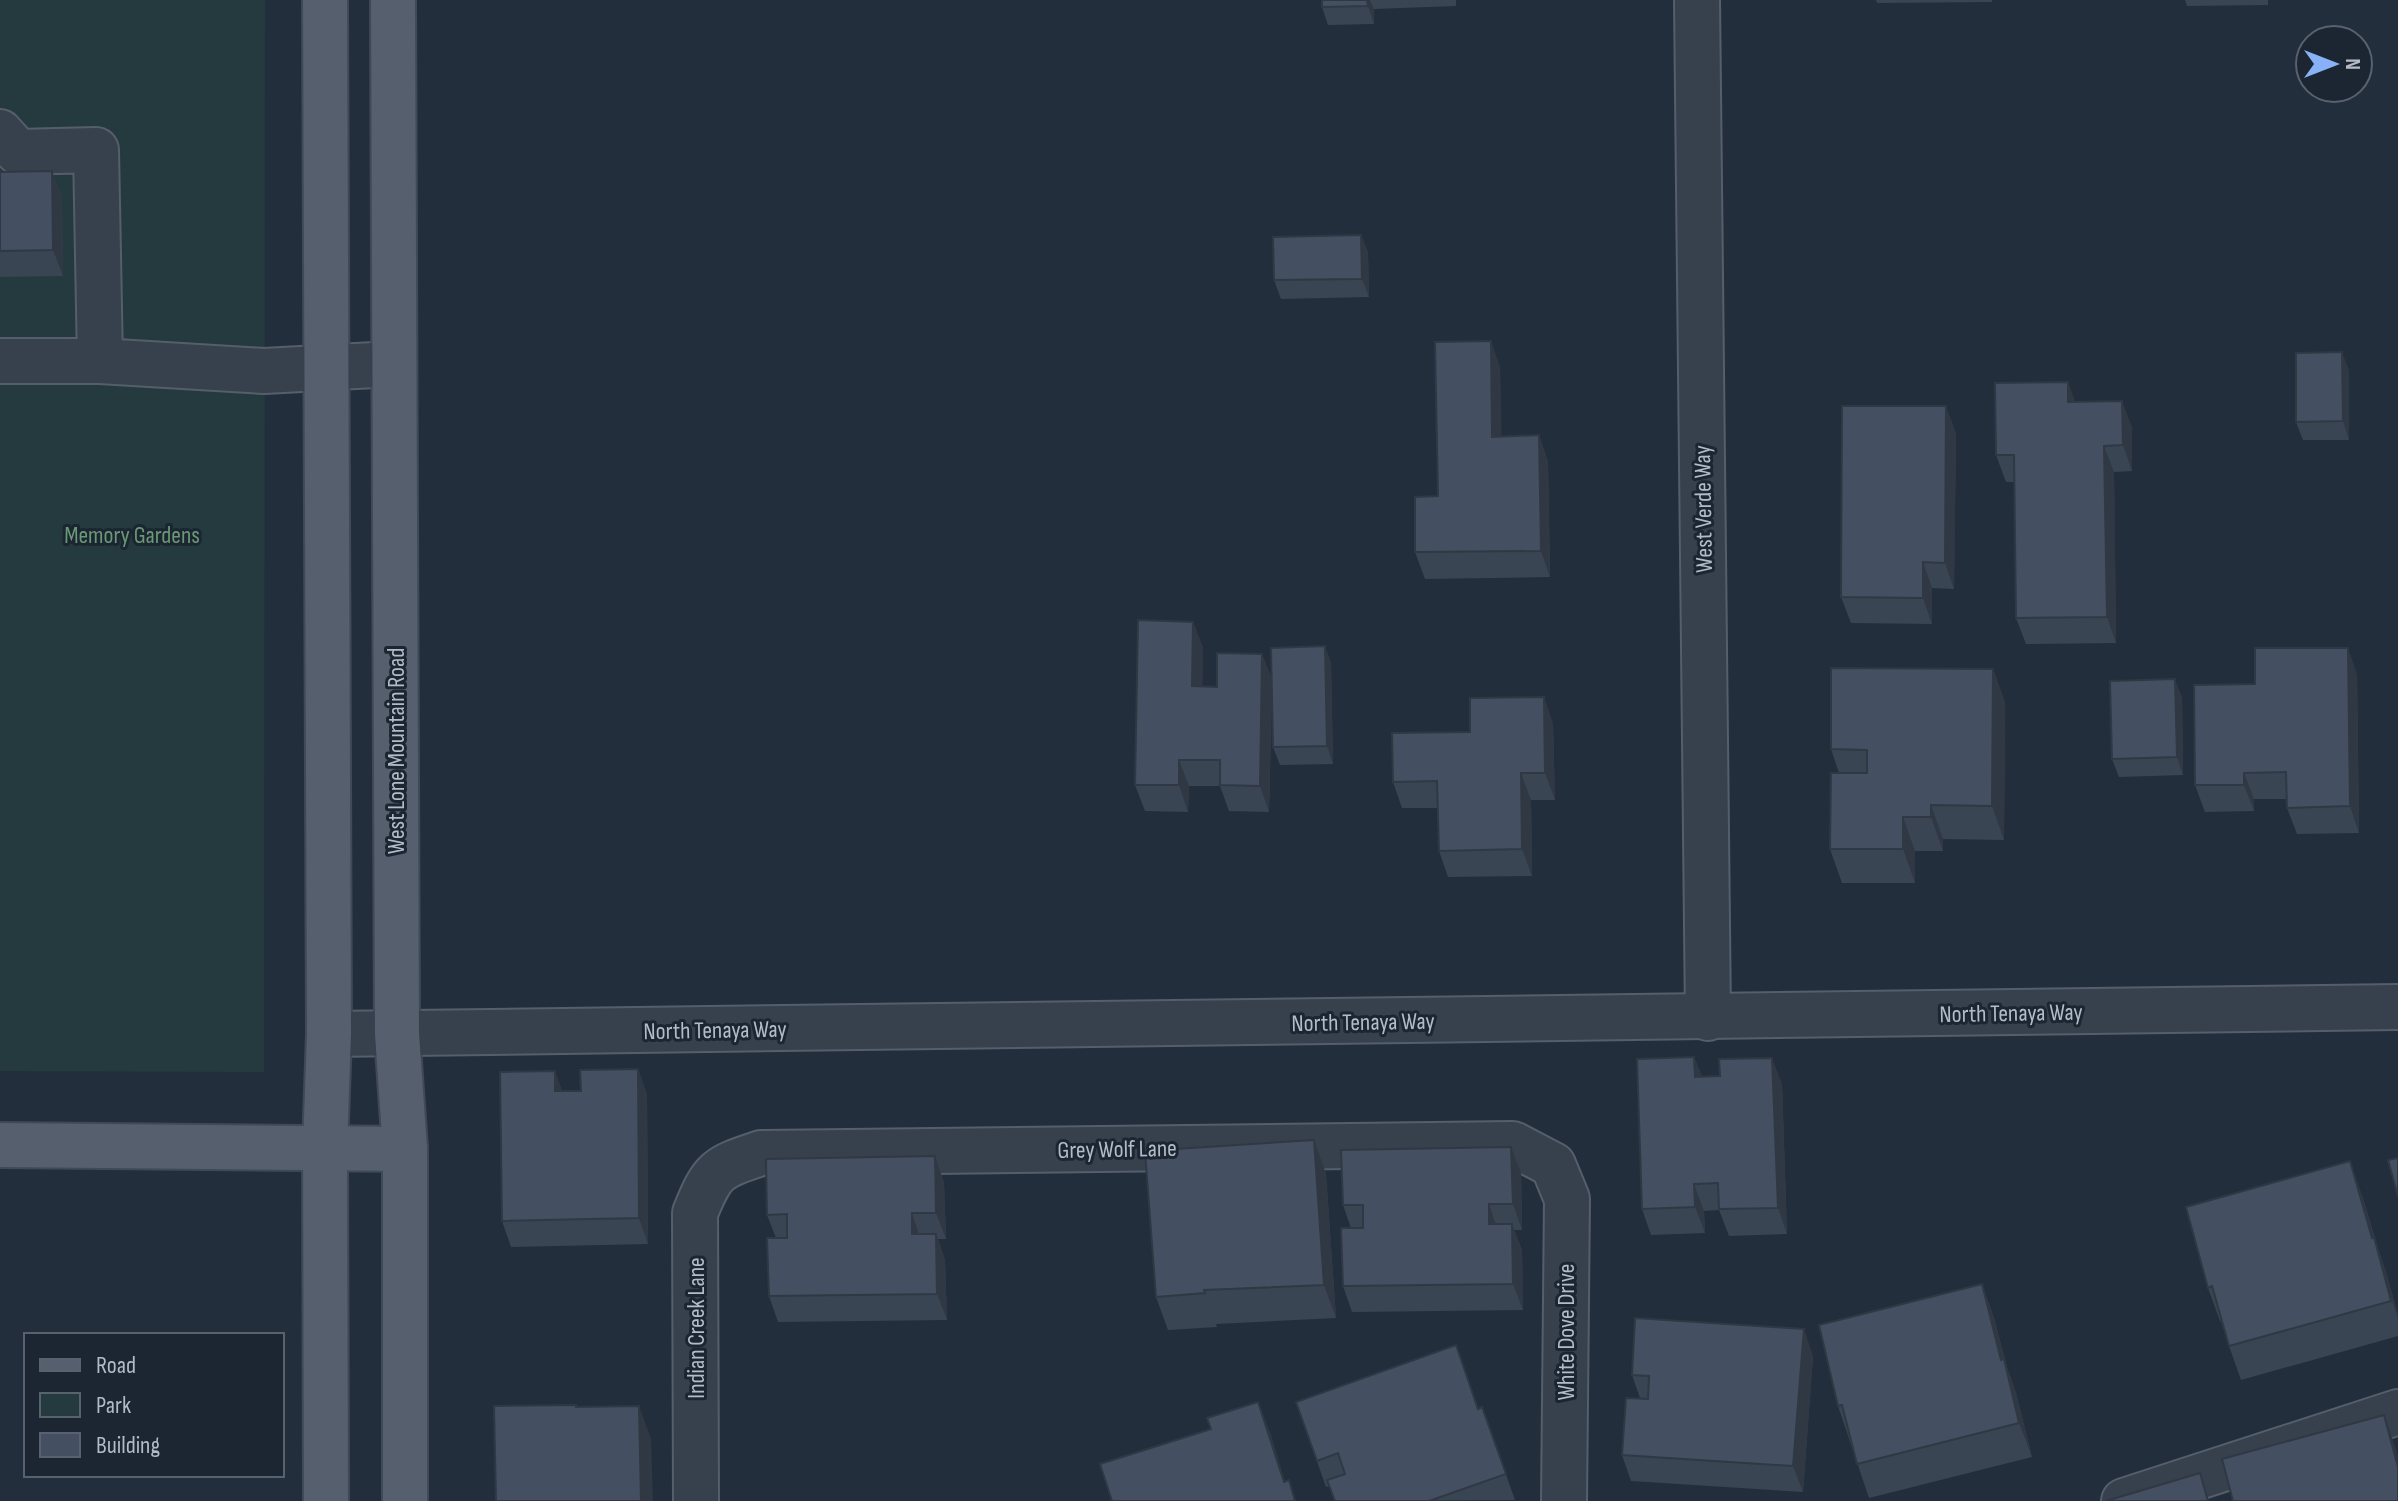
<svg xmlns="http://www.w3.org/2000/svg" width="2398" height="1501" viewBox="0 0 2398 1501" font-family="'Sofia Sans Condensed',sans-serif">
  <rect width="100%" height="100%" fill="#232e3d"/>
  <polygon fill="#253a3e" points="0,0 265,0 264,1072 0,1071"/>
  <g fill="none" stroke-linecap="round" stroke-linejoin="round">
    <g stroke="#555e6b" stroke-width="48">
      <g id="minor">
        <polyline points="1697,0 1708,1018"/>
        <polyline points="0,132 18,152 96,150 100,361"/>
        <polyline points="0,361 100,361 264,371 393,364"/>
        <polyline points="329,1034 2398,1007"/>
        <path d="M 696,1501 L 695,1213 C 713,1169 716,1168 761,1153 L 1513,1144 L 1553,1165 L 1567,1199 L 1564,1501"/>
        <polyline points="2124,1501 2398,1412"/>
      </g>
    </g>
    <g stroke="#404956" stroke-width="48">
      <g id="major">
        <polyline points="325,0 329,1034 325,1148 326,1501"/>
        <polyline points="393,0 397,1034 405,1149 405,1501"/>
        <polyline points="0,1145 405,1149"/>
      </g>
    </g>
    <use href="#minor" stroke="#37404d" stroke-width="44"/>
    <use href="#major" stroke="#555f6d" stroke-width="44"/>
  </g>
  <g fill="#3a4553">
    <polygon points="1322,0 1456,0 1456,6 1374,9 1374,24 1328,25 1322,7"/>
    <polygon points="1876,0 1992,0 1992,2 1877,3"/>
    <polygon points="2185,0 2268,0 2268,5 2187,6"/>
    <polygon points="52,171 62,198 63,276 0,277 0,172"/>
    <polygon points="1361,235 1368,253 1369,297 1281,299 1274,280"/>
    <polygon points="1500,367 1501,436 1539,435 1548,462 1550,577 1425,579 1415,552 1438,496"/>
    <polygon points="2349,370 2349,440 2303,440 2296,422"/>
    <polygon points="2068,382 2075,402 2132,427 2132,471 2114,472 2116,643 2026,644 2016,618 2014,482 2006,482 1996,455"/>
    <polygon points="1956,433 1954,589 1932,588 1932,624 1851,623 1841,597"/>
    <polygon points="1193,622 1203,648 1202,686 1217,687 1262,654 1272,680 1325,646 1331,664 1333,764 1280,765 1273,747 1272,686 1269,812 1229,811 1220,786 1189,786 1188,812 1145,811 1135,785"/>
    <polygon points="1993,669 2005,703 2004,840 1943,839 1943,851 1915,851 1915,883 1842,883 1830,849 1839,773 1831,749"/>
    <polygon points="2357,674 2359,833 2297,834 2287,808 2287,799 2254,799 2254,811 2205,812 2195,785"/>
    <polygon points="2182,697 2183,775 2119,777 2112,759"/>
    <polygon points="1553,723 1555,800 1531,800 1532,876 1448,877 1439,851 1438,808 1402,808 1393,782 1470,732"/>
    <polygon points="1694,1057 1702,1077 1782,1084 1787,1234 1729,1236 1719,1210 1704,1211 1705,1233 1651,1235 1642,1209"/>
    <polygon points="638,1069 647,1095 648,1244 511,1247 502,1221 562,1091 581,1091"/>
    <polygon points="1314,1140 1326,1174 1336,1318 1216,1324 1217,1327 1168,1330 1156,1297"/>
    <polygon points="935,1156 944,1183 946,1239 938,1239 945,1260 947,1320 778,1322 769,1296 776,1238 767,1215"/>
    <polygon points="1521,1173 1522,1230 1514,1230 1522,1250 1523,1310 1352,1312 1343,1286 1351,1228 1343,1205"/>
    <polygon points="2362,1195 2398,1314 2398,1336 2241,1380 2229,1346 2221,1321 2220,1321 2208,1288"/>
    <polygon points="1982,1284 1994,1318 2007,1367 2016,1393 2032,1457 1869,1498 1838,1406"/>
    <polygon points="1813,1356 1803,1492 1631,1481 1622,1455 1640,1398 1632,1375"/>
    <polygon points="1296,1402 1479,1409 1482,1407 1515,1500 1335,1501 1330,1486 1326,1487"/>
  </g>
  <g fill="#303844">
    <polygon points="1367,0 1370,0 1374,9 1374,24 1368,6"/>
    <polygon points="52,171 62,198 63,276 53,250"/>
    <polygon points="1361,235 1368,253 1369,297 1362,279"/>
    <polygon points="1491,341 1500,367 1502,463 1492,437"/>
    <polygon points="2342,352 2349,370 2349,440 2343,421"/>
    <polygon points="2068,382 2077,408 2068,402"/>
    <polygon points="2122,401 2132,427 2132,471 2123,445"/>
    <polygon points="1946,406 1956,433 1954,589 1945,563"/>
    <polygon points="1539,435 1548,462 1550,577 1541,551"/>
    <polygon points="2104,446 2114,472 2116,643 2107,617"/>
    <polygon points="1923,562 1932,588 1932,624 1923,598"/>
    <polygon points="1193,622 1203,648 1202,712 1192,686"/>
    <polygon points="1325,646 1331,664 1333,764 1327,746"/>
    <polygon points="2348,648 2357,674 2359,833 2350,806"/>
    <polygon points="1262,654 1272,680 1269,812 1260,786"/>
    <polygon points="1993,669 2005,703 2004,840 1992,806"/>
    <polygon points="2175,679 2182,697 2183,775 2177,757"/>
    <polygon points="1544,697 1553,723 1555,800 1545,773"/>
    <polygon points="1179,760 1189,786 1188,812 1179,785"/>
    <polygon points="1521,773 1531,800 1532,876 1522,849"/>
    <polygon points="2244,773 2254,799 2254,811 2244,785"/>
    <polygon points="1931,805 1943,839 1943,851 1931,817"/>
    <polygon points="1903,817 1915,851 1915,883 1903,849"/>
    <polygon points="1694,1057 1704,1083 1695,1077"/>
    <polygon points="1772,1058 1782,1084 1787,1234 1778,1208"/>
    <polygon points="638,1069 647,1095 648,1244 639,1218"/>
    <polygon points="555,1071 565,1098 555,1091"/>
    <polygon points="1314,1140 1326,1174 1336,1318 1324,1285"/>
    <polygon points="1511,1147 1521,1173 1522,1230 1513,1204"/>
    <polygon points="935,1156 944,1183 946,1239 936,1213"/>
    <polygon points="2350,1161 2362,1195 2376,1243 2386,1271 2398,1314 2398,1319 2372,1238"/>
    <polygon points="1694,1184 1704,1211 1705,1233 1695,1207"/>
    <polygon points="1489,1204 1498,1231 1489,1224"/>
    <polygon points="912,1213 921,1240 912,1234"/>
    <polygon points="1512,1224 1522,1250 1523,1310 1513,1284"/>
    <polygon points="936,1234 945,1260 947,1320 937,1294"/>
    <polygon points="1982,1284 1994,1318 2007,1367 2016,1393 2032,1457 2019,1423 2001,1360"/>
    <polygon points="1804,1329 1813,1356 1803,1492 1793,1466"/>
    <polygon points="1258,1402 1271,1435 1291,1501 1284,1482"/>
    <polygon points="639,1406 651,1439 653,1501 641,1501"/>
    <polygon points="2384,1415 2396,1449 2398,1457 2398,1467"/>
  </g>
  <g fill="#445061" stroke="#303844" stroke-width="2">
    <polygon points="1322,0 1367,0 1368,6 1322,7"/>
    <polygon points="52,171 53,250 0,251 0,172"/>
    <polygon points="1361,235 1362,279 1274,280 1273,237"/>
    <polygon points="1491,341 1492,437 1539,435 1541,551 1415,552 1415,497 1438,496 1435,342"/>
    <polygon points="2342,352 2343,421 2296,422 2296,353"/>
    <polygon points="2068,382 2068,402 2122,401 2123,445 2104,446 2107,617 2016,618 2014,455 1996,455 1995,383"/>
    <polygon points="1842,406 1946,406 1945,563 1923,562 1923,598 1841,597"/>
    <polygon points="1138,620 1193,622 1192,686 1217,687 1217,653 1262,654 1260,786 1220,785 1220,760 1179,760 1179,785 1135,785"/>
    <polygon points="1325,646 1327,746 1273,747 1271,648"/>
    <polygon points="2255,648 2348,648 2350,806 2287,808 2286,772 2244,773 2244,785 2195,785 2194,685 2255,684"/>
    <polygon points="1831,668 1993,669 1992,806 1931,805 1931,817 1903,817 1903,849 1830,849 1831,773 1867,773 1867,750 1831,749"/>
    <polygon points="2175,679 2177,757 2112,759 2110,681"/>
    <polygon points="1544,697 1545,773 1521,773 1522,849 1439,851 1437,781 1393,782 1392,733 1470,732 1470,698"/>
    <polygon points="1694,1057 1695,1077 1720,1076 1719,1059 1772,1058 1778,1208 1719,1209 1718,1183 1694,1184 1695,1207 1642,1209 1637,1059"/>
    <polygon points="638,1069 639,1218 502,1221 500,1072 555,1071 555,1091 581,1091 580,1070"/>
    <polygon points="1314,1140 1324,1285 1204,1290 1205,1293 1156,1297 1145,1151"/>
    <polygon points="1511,1147 1513,1204 1489,1204 1489,1224 1512,1224 1513,1284 1343,1286 1341,1228 1363,1228 1363,1205 1343,1205 1341,1150"/>
    <polygon points="935,1156 936,1213 912,1213 912,1234 936,1234 937,1294 769,1296 767,1238 787,1238 787,1214 767,1215 766,1159"/>
    <polygon points="2398,1158 2398,1196 2388,1160"/>
    <polygon points="2350,1161 2372,1238 2374,1237 2391,1301 2229,1346 2212,1286 2208,1288 2186,1207"/>
    <polygon points="1982,1284 2001,1360 2004,1359 2019,1423 1857,1464 1842,1405 1838,1406 1819,1325"/>
    <polygon points="1635,1318 1804,1329 1793,1466 1622,1455 1626,1398 1648,1399 1649,1376 1632,1375"/>
    <polygon points="1456,1345 1478,1409 1482,1407 1506,1474 1429,1501 1335,1501 1327,1480 1345,1474 1338,1453 1317,1461 1296,1402"/>
    <polygon points="1258,1402 1284,1482 1289,1480 1295,1501 1112,1501 1100,1464 1211,1429 1207,1418"/>
    <polygon points="576,1405 576,1407 639,1406 641,1501 496,1501 494,1406"/>
    <polygon points="2384,1415 2398,1467 2398,1501 2233,1501 2222,1459"/>
    <polygon points="2200,1473 2208,1501 2106,1501"/>
  </g>
  <g text-anchor="middle" stroke-width="6" stroke-linejoin="round" paint-order="stroke">
    <g font-size="24" fill="#b3bbc8" stroke="#1c2532">
      <text transform="translate(1703 509) rotate(-91)" y="8">West Verde Way</text>
      <text transform="translate(396 751) rotate(-90)" y="8">West Lone Mountain Road</text>
      <text transform="translate(2011 1013) rotate(-1)" y="8">North Tenaya Way</text>
      <text transform="translate(1363 1022) rotate(-1)" y="8">North Tenaya Way</text>
      <text transform="translate(715 1030) rotate(-1)" y="8">North Tenaya Way</text>
      <text transform="translate(1117 1149) rotate(-1)" y="8">Grey Wolf Lane</text>
      <text transform="translate(696 1328) rotate(-90)" y="8">Indian Creek Lane</text>
      <text transform="translate(1566 1332) rotate(-90)" y="8">White Dove Drive</text>
    </g>
    <g font-size="24" fill="#6a9975" stroke="#1c2532">
      <text x="132" y="543">Memory Gardens</text>
    </g>
  </g>
  <rect x="24" y="1333" width="260" height="144" fill="#1c2532" stroke="#58616e" stroke-width="2"/>
  <rect x="40" y="1359" width="40" height="12" fill="#555f6d" stroke="#58616e" stroke-width="2"/>
  <text x="96" y="1373" font-size="24" fill="#b3bbc8">Road</text>
  <rect x="40" y="1393" width="40" height="24" fill="#253a3e" stroke="#58616e" stroke-width="2"/>
  <text x="96" y="1413" font-size="24" fill="#b3bbc8">Park</text>
  <rect x="40" y="1433" width="40" height="24" fill="#445061" stroke="#58616e" stroke-width="2"/>
  <text x="96" y="1453" font-size="24" fill="#b3bbc8">Building</text>
  <g transform="translate(2334 64) rotate(90)"><circle r="38" fill="#1c2532" stroke="#58616e" stroke-width="2"/>
  <path d="M0-6L14 30L0 20L-14 30Z" fill="#88b2f8"/>
  <text y="-12" font-size="22" font-weight="bold" text-anchor="middle" fill="#b3bbc8">N</text>
  </g>
</svg>
